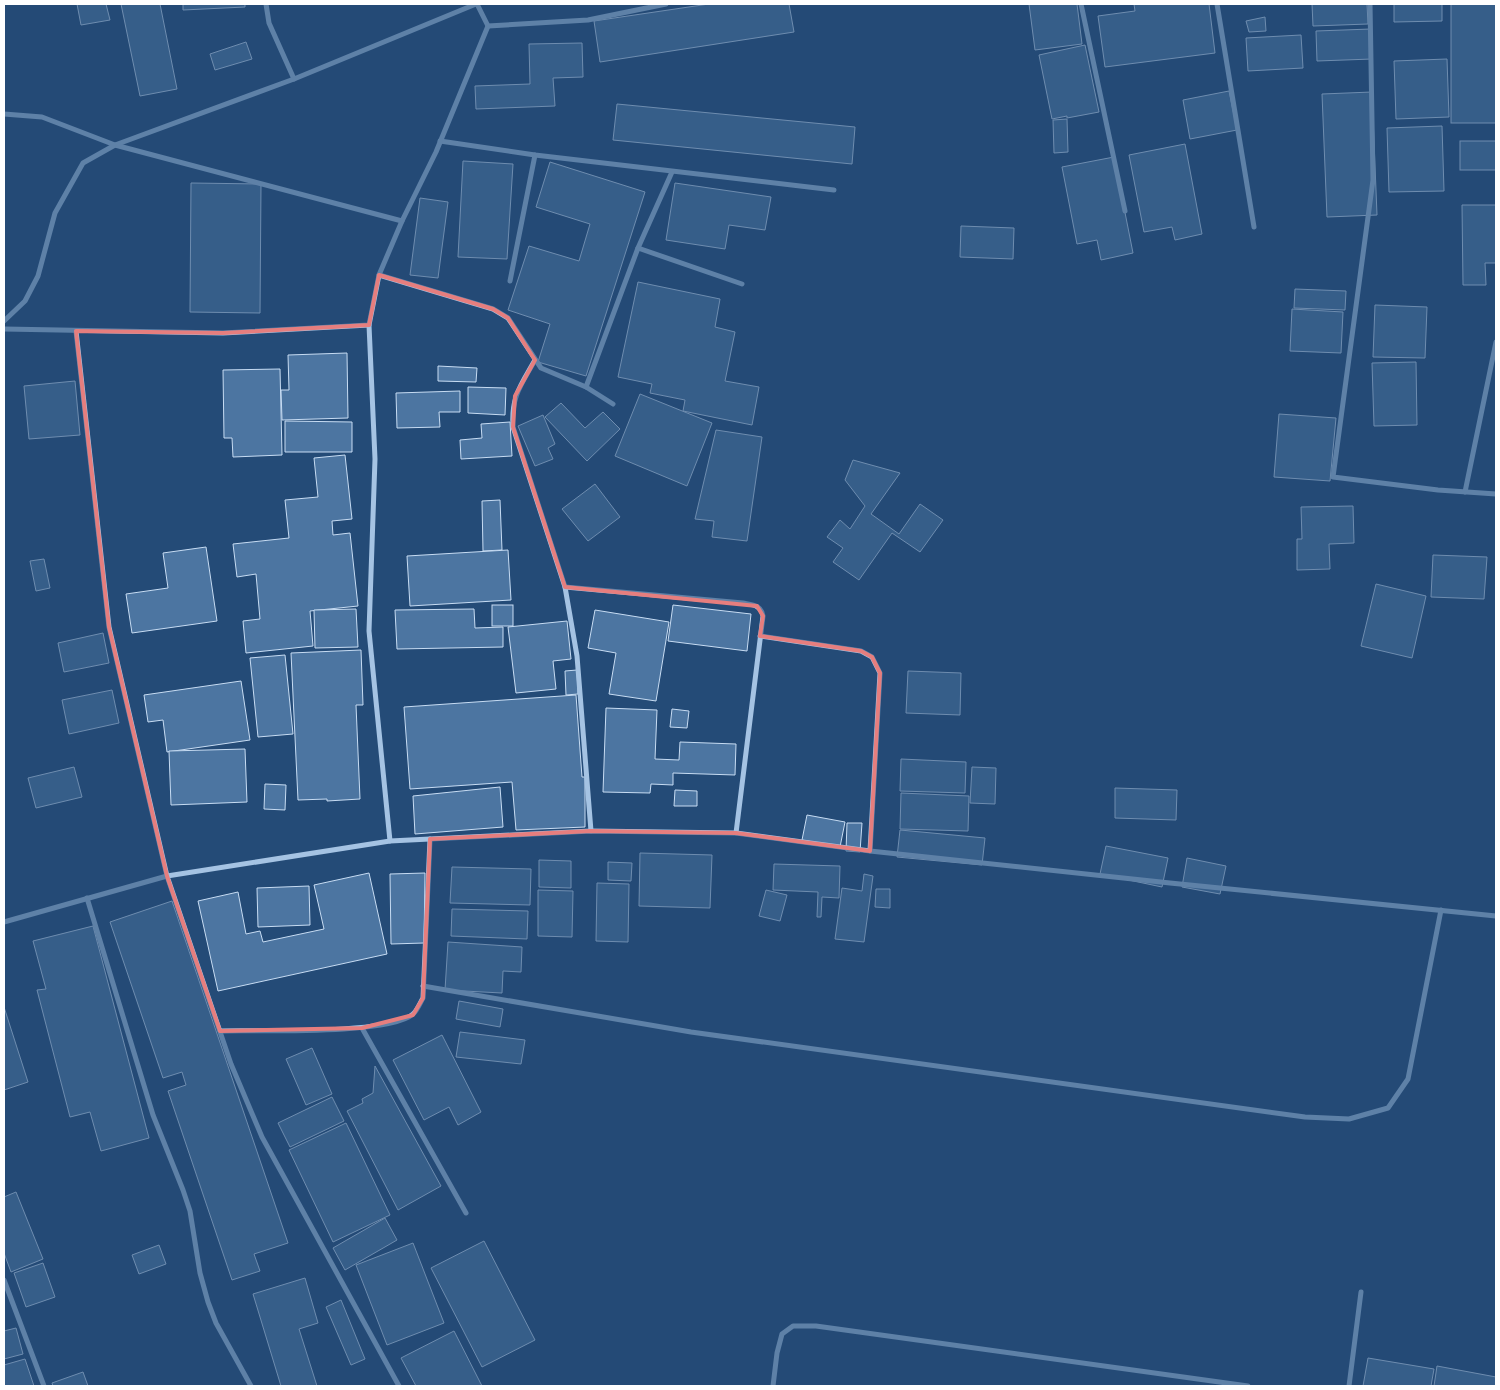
<svg xmlns="http://www.w3.org/2000/svg" width="1500" height="1390" viewBox="0 0 1500 1390" font-family="'Public Sans',sans-serif">
  <rect width="100%" height="100%" fill="#244b77"/>
  <g fill="#4c75a1" stroke="#c7dcf3">
    <polygon points="77,4 106,4 110,20 81,25"/>
    <polygon points="121,4 160,4 177,89 140,96"/>
    <polygon points="183,4 245,4 245,7 183,10"/>
    <polygon points="709,4 789,4 794,32 600,62 594,21"/>
    <polygon points="1029,4 1077,4 1082,44 1035,50"/>
    <polygon points="1134,4 1209,4 1215,53 1105,67 1098,16 1135,11"/>
    <polygon points="1312,4 1367,4 1368,24 1313,26"/>
    <polygon points="1394,4 1442,4 1442,21 1394,22"/>
    <rect x="1451" y="4" width="45" height="119"/>
    <polygon points="1265,17 1266,31 1249,32 1246,21"/>
    <polygon points="1371,29 1372,59 1317,61 1316,31"/>
    <polygon points="1301,35 1303,68 1248,71 1246,38"/>
    <polygon points="246,42 252,59 215,70 210,54"/>
    <polygon points="582,43 583,77 553,78 555,106 476,109 475,86 530,84 529,44"/>
    <polygon points="1085,45 1099,112 1067,118 1067,116 1052,119 1039,55"/>
    <polygon points="1447,59 1449,117 1396,119 1394,61"/>
    <polygon points="1229,91 1237,130 1190,139 1183,100"/>
    <polygon points="1372,92 1377,215 1327,217 1322,94"/>
    <polygon points="617,104 855,127 852,164 613,140"/>
    <polygon points="1067,119 1068,152 1054,153 1053,120"/>
    <polygon points="1442,126 1444,191 1389,192 1387,128"/>
    <rect x="1460" y="141" width="36" height="29"/>
    <polygon points="1185,144 1202,234 1175,240 1172,227 1144,232 1129,155"/>
    <polygon points="1114,157 1133,253 1101,260 1097,240 1077,244 1062,167"/>
    <polygon points="463,161 513,164 507,259 458,257"/>
    <polygon points="550,162 645,192 586,376 538,362 550,324 508,310 529,246 579,261 590,224 536,207"/>
    <polygon points="191,183 261,184 260,313 190,312"/>
    <polygon points="675,183 771,197 765,230 729,225 725,249 666,240"/>
    <polygon points="420,198 448,202 438,278 410,275"/>
    <polygon points="1462,205 1496,205 1496,263 1485,263 1486,285 1463,285"/>
    <polygon points="961,226 1014,228 1013,259 960,257"/>
    <polygon points="638,282 720,299 715,327 735,332 725,381 759,387 752,425 683,411 685,400 650,393 652,384 618,377"/>
    <polygon points="1295,289 1346,291 1345,310 1294,308"/>
    <polygon points="1375,305 1427,307 1425,358 1373,357"/>
    <polygon points="1292,309 1343,312 1341,353 1290,351"/>
    <polygon points="347,353 348,418 282,420 281,390 289,390 288,355"/>
    <polygon points="1416,362 1417,425 1374,426 1372,363"/>
    <polygon points="438,366 477,368 476,382 438,381"/>
    <polygon points="280,369 282,455 233,457 232,438 224,438 223,370"/>
    <polygon points="75,381 80,435 29,439 24,386"/>
    <polygon points="468,387 506,388 505,415 468,413"/>
    <polygon points="460,391 460,412 439,412 440,427 397,428 396,393"/>
    <polygon points="640,394 712,423 687,486 615,456"/>
    <polygon points="561,403 585,428 603,412 620,429 587,461 545,417"/>
    <polygon points="1279,414 1336,418 1330,481 1274,477"/>
    <polygon points="543,415 555,444 548,448 553,459 535,466 518,426"/>
    <polygon points="285,421 352,422 352,452 285,452"/>
    <polygon points="510,422 512,456 461,459 460,440 482,438 481,424"/>
    <polygon points="716,430 762,437 747,541 712,537 714,521 695,519"/>
    <polygon points="345,455 352,519 332,521 333,535 350,533 358,606 310,611 313,646 246,653 243,621 260,619 256,574 237,577 233,544 289,538 285,500 318,497 314,458"/>
    <polygon points="853,460 900,473 871,514 899,534 920,504 943,520 920,552 892,533 859,580 833,562 843,548 827,537 840,520 850,529 865,506 845,480"/>
    <polygon points="595,484 620,517 588,541 562,509"/>
    <polygon points="500,500 502,550 483,551 482,501"/>
    <polygon points="1353,506 1354,543 1329,544 1330,569 1297,570 1297,539 1302,539 1301,507"/>
    <polygon points="206,547 217,621 132,633 126,594 168,588 163,553"/>
    <polygon points="508,550 511,600 410,606 407,556"/>
    <polygon points="1433,555 1487,557 1484,599 1431,597"/>
    <polygon points="44,559 50,588 36,591 30,561"/>
    <polygon points="1376,584 1426,596 1412,658 1361,646"/>
    <rect x="492" y="605" width="21" height="21"/>
    <polygon points="673,605 751,614 747,651 668,641"/>
    <polygon points="356,609 358,647 315,648 314,610"/>
    <polygon points="474,609 475,628 503,627 503,647 397,649 395,610"/>
    <polygon points="595,610 669,622 656,701 609,694 616,653 588,648"/>
    <polygon points="567,621 571,659 553,661 556,689 516,693 508,627"/>
    <polygon points="103,633 109,663 64,672 58,643"/>
    <polygon points="361,650 363,705 356,705 360,799 327,801 327,799 298,800 291,653"/>
    <polygon points="285,655 293,734 258,737 250,658"/>
    <polygon points="577,670 578,694 566,695 565,671"/>
    <polygon points="908,671 961,673 960,715 906,713"/>
    <polygon points="241,681 250,740 167,752 163,720 148,722 144,695"/>
    <polygon points="112,690 119,723 69,734 62,700"/>
    <polygon points="576,695 582,777 585,777 585,827 516,830 512,782 410,789 404,707"/>
    <polygon points="606,708 657,710 655,759 679,760 680,742 736,744 735,775 673,773 673,785 651,784 650,793 603,792"/>
    <polygon points="672,709 689,711 687,728 670,727"/>
    <polygon points="245,749 247,802 171,805 169,751"/>
    <polygon points="901,759 966,762 965,793 900,791"/>
    <polygon points="74,767 82,797 36,808 28,778"/>
    <polygon points="972,767 996,768 995,804 970,803"/>
    <polygon points="265,784 286,785 285,810 264,809"/>
    <polygon points="500,787 503,827 415,834 413,796"/>
    <polygon points="1115,788 1177,790 1176,820 1115,818"/>
    <polygon points="675,790 697,791 697,806 674,806"/>
    <polygon points="901,793 969,796 968,831 900,829"/>
    <polygon points="807,815 845,822 840,847 802,840"/>
    <polygon points="847,823 862,823 860,852 846,851"/>
    <polygon points="900,830 985,838 982,865 897,857"/>
    <polygon points="1106,846 1168,858 1162,887 1100,874"/>
    <polygon points="640,853 712,855 710,908 639,906"/>
    <polygon points="1187,858 1226,866 1220,894 1182,887"/>
    <polygon points="539,860 571,861 571,888 539,887"/>
    <polygon points="608,862 632,863 631,881 608,880"/>
    <polygon points="774,864 840,866 839,898 822,897 821,917 817,917 818,892 773,890"/>
    <polygon points="452,867 531,869 530,905 450,903"/>
    <polygon points="369,873 387,954 218,991 198,901 238,892 246,934 260,931 263,942 324,929 314,885"/>
    <polygon points="425,873 424,943 391,944 390,874"/>
    <polygon points="864,874 873,876 864,942 835,939 842,888 862,891"/>
    <polygon points="597,883 629,884 628,942 596,941"/>
    <polygon points="309,886 310,925 258,927 257,888"/>
    <polygon points="876,889 890,889 890,908 875,907"/>
    <polygon points="538,890 573,891 572,937 538,936"/>
    <polygon points="766,890 787,895 780,921 759,916"/>
    <polygon points="172,901 288,1243 254,1254 260,1271 232,1280 168,1091 186,1085 182,1072 163,1078 110,922"/>
    <polygon points="452,909 528,911 527,939 451,936"/>
    <polygon points="93,926 149,1138 101,1151 90,1112 70,1117 37,990 46,989 33,941"/>
    <polygon points="448,942 522,947 521,972 503,971 502,993 445,990"/>
    <polygon points="459,1001 503,1009 500,1027 456,1019"/>
    <polygon points="4,1007 28,1082 4,1090"/>
    <polygon points="460,1032 525,1040 521,1064 456,1057"/>
    <polygon points="442,1035 481,1112 458,1125 449,1107 424,1120 393,1060"/>
    <polygon points="312,1048 332,1094 306,1105 286,1059"/>
    <polygon points="375,1066 441,1186 398,1210 347,1111 363,1103 362,1099 373,1093"/>
    <polygon points="332,1097 344,1121 290,1147 278,1123"/>
    <polygon points="346,1123 390,1215 333,1242 289,1150"/>
    <polygon points="16,1192 43,1259 11,1272 4,1253 4,1197"/>
    <polygon points="385,1218 397,1240 345,1270 333,1248"/>
    <polygon points="484,1241 535,1340 482,1367 431,1268"/>
    <polygon points="413,1243 444,1323 387,1345 356,1265"/>
    <polygon points="159,1245 166,1264 139,1274 132,1255"/>
    <polygon points="43,1263 55,1297 26,1307 14,1273"/>
    <polygon points="305,1278 318,1323 299,1329 317,1386 281,1386 253,1294"/>
    <polygon points="341,1300 365,1359 351,1365 326,1307"/>
    <polygon points="16,1328 23,1354 4,1359 4,1331"/>
    <polygon points="454,1331 482,1386 416,1386 401,1358"/>
    <polygon points="1368,1358 1434,1369 1431,1386 1363,1386"/>
    <polygon points="25,1359 34,1386 4,1386 4,1365"/>
    <polygon points="1437,1366 1496,1377 1496,1386 1434,1386"/>
    <polygon points="83,1372 88,1386 53,1386 52,1383"/>
  </g>
  <g fill="none" stroke-linecap="round" stroke-linejoin="round">
    <g stroke="#a5c3e3" stroke-width="5">
      <polyline points="266,4 269,23 294,79"/>
      <polyline points="477,4 488,26 588,20 666,4"/>
      <polyline points="1081,4 1125,211"/>
      <polyline points="1217,4 1254,227"/>
      <polyline points="1370,4 1373,180 1333,477 1438,490 1496,494"/>
      <polyline points="4,114 42,117 115,145 402,221"/>
      <polyline points="440,141 535,155 834,190"/>
      <polyline points="638,248 742,284"/>
      <polyline points="379,275 493,309 508,318 541,368 586,387 613,404"/>
      <polyline points="510,281 535,155"/>
      <polyline points="4,321 25,301 38,276 55,213 83,163 115,145 294,79 476,4"/>
      <polyline points="369,325 375,459 369,631 390,841"/>
      <polyline points="4,329 223,333 369,325 379,275 402,221 436,152 488,26"/>
      <path d="M 535,360 C 521,385 511,396 513,427 L 565,587 L 577,656 L 591,831"/>
      <polyline points="586,387 638,248 672,172"/>
      <polyline points="1465,492 1496,342"/>
      <path d="M 565,587 L 743,603 C 753,605 761,605 763,616 L 736,833"/>
      <polyline points="760,636 861,651 872,657 880,673 870,851"/>
      <polyline points="87,898 153,1115 183,1190 190,1211 200,1273 208,1302 216,1323 251,1386"/>
      <polyline points="4,922 167,876 109,627 76,331"/>
      <polyline points="423,986 691,1032 1305,1117 1349,1119 1388,1108 1408,1079 1441,910"/>
      <polyline points="362,1028 466,1213"/>
      <path d="M 220,1031 C 256,1030 390,1035 413,1014 C 417,1011 420,1003 423,998 L 430,839"/>
      <polyline points="4,1280 44,1386"/>
      <polyline points="399,1386 262,1137 231,1064 167,876 390,841 591,831 736,833 870,851 1170,883 1496,916"/>
      <polyline points="773,1386 777,1353 782,1334 793,1326 816,1326 1248,1386"/>
      <polyline points="1349,1386 1361,1292"/>
    </g>
  </g>
  <path d="M0 0H1500V1390H0ZM 379,275 L 493,309 L 508,318 L 535,360 L 515,396 L 513,427 L 565,587 L 757,606 L 763,616 L 760,636 L 861,651 L 872,657 L 880,673 L 870,851 L 736,833 L 591,831 L 430,839 L 423,998 L 413,1015 L 362,1028 L 220,1031 L 167,876 L 109,627 L 76,331 L 223,333 L 369,325 Z" fill="#244b77" fill-opacity=".55" fill-rule="evenodd"/>
  <path fill="none" stroke="#e67e7e" stroke-width="4" stroke-linejoin="round" d="M 379,275 L 493,309 L 508,318 L 535,360 L 515,396 L 513,427 L 565,587 L 757,606 L 763,616 L 760,636 L 861,651 L 872,657 L 880,673 L 870,851 L 736,833 L 591,831 L 430,839 L 423,998 L 413,1015 L 362,1028 L 220,1031 L 167,876 L 109,627 L 76,331 L 223,333 L 369,325 Z"/>
  <rect width="1500" height="1390" fill="none" stroke="#ffffff" stroke-width="10"/>
</svg>
